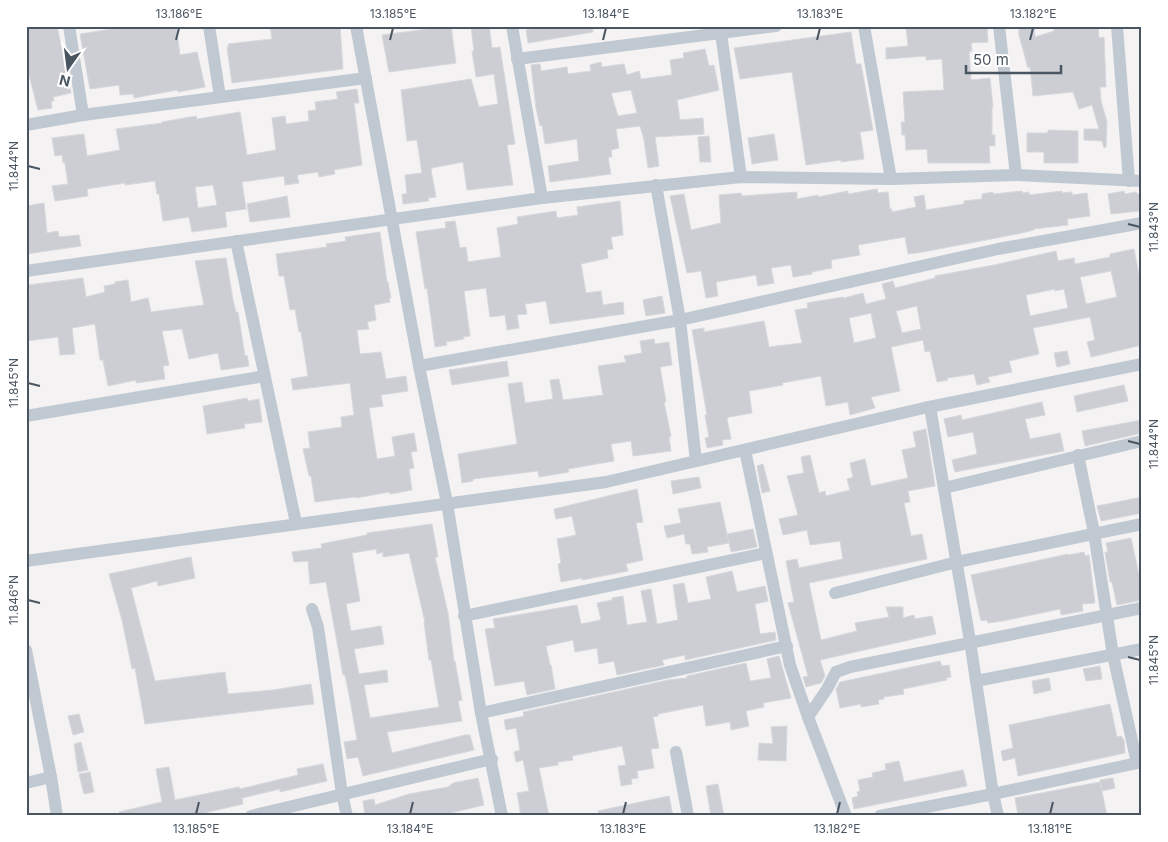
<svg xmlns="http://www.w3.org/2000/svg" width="1168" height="842" viewBox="0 0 1168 842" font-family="Inter,sans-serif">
  <rect width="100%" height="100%" fill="#f4f2f2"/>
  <g fill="#ccced4" stroke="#d6d8dd" fill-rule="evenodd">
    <polygon points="26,26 57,26 71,93 53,97 54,101 51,101 52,108 38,110 26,63"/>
    <polygon points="131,26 176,26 180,55 197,52 205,87 178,92 177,90 134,98 133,94 120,95 119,85 90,89 80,34"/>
    <polygon points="270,26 340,26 343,69 232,83 227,47 229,47 228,44 272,39"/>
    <polygon points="451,26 456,63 389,72 382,35"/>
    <polygon points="471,26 489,26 492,48 500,47 515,144 507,145 513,185 467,190 463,162 432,168 431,170 436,197 428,198 429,201 403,204 402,194 407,194 405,175 422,173 417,140 407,141 401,90 471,79 479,107 498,104 494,74 476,77 472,51 474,51"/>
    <polygon points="550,26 592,26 593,32 528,43 526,30"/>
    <polygon points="987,26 988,42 971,43 972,51 969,52 971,80 990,78 993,107 992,108 992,135 995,135 995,146 989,146 990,163 928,163 927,149 906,150 905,135 902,135 901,122 905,122 903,92 944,90 942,59 926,60 926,56 886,59 886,48 908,46 906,27"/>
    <polygon points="1019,26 1034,26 1035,37 1054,31 1054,26 1098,26 1099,38 1104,37 1106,87 1100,87 1101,101 1107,122 1106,147 1104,148 1102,141 1084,140 1084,129 1099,129 1092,105 1079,109 1073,92 1033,96 1030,67 1028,68 1019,35"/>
    <polygon points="851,32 856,64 861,64 873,130 860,132 864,159 841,162 841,160 806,165 792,72 740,79 734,48"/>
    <path d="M 705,49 L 709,66 L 714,65 L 719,90 L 677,100 L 680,120 L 703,118 L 704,134 L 655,137 L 659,166 L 648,168 L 644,140 L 640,126 L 616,129 L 619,148 L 611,150 L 612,157 L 608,157 L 611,174 L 550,182 L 548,166 L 579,161 L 577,139 L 545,144 L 542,125 L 540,126 L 536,108 L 531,65 L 540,64 L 541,71 L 567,67 L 568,74 L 591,71 L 590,65 L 601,62 L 602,67 L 624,64 L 627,75 L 639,71 L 641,79 L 672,75 L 670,60 L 684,58 L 683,53 ZM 631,90 L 637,113 L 618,116 L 611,93 Z"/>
    <path d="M 357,89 L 359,103 L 354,103 L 362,165 L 334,170 L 335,174 L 319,177 L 318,172 L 297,175 L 299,183 L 285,185 L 284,176 L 242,182 L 246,209 L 225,212 L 227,227 L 192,232 L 189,217 L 163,221 L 159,194 L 157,194 L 155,181 L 125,185 L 125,183 L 87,189 L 88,196 L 55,201 L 52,186 L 68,184 L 65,163 L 63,163 L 62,155 L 55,156 L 52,138 L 84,134 L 87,156 L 120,150 L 116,129 L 162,123 L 162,122 L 196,116 L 197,119 L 240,112 L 247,155 L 276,150 L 272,118 L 285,116 L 286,124 L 309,121 L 308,111 L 316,110 L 315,102 L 338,99 L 336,92 ZM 213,185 L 217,205 L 198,208 L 195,187 Z"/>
    <polygon points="1048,130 1078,131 1078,163 1044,163 1044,152 1027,152 1027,133 1048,133"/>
    <polygon points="774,134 778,160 752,164 748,138"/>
    <polygon points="709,136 711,162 700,162 698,137"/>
    <polygon points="877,189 878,193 888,192 890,209 892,209 892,212 916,207 914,197 924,195 926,210 964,204 964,201 982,199 982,194 993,192 993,194 1022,191 1022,193 1029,192 1029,195 1062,191 1062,193 1072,192 1072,195 1087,193 1090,216 1067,219 1068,225 1034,229 1034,230 1017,234 923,252 908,254 905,237 858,245 860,255 831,260 832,268 812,272 812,274 793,277 791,265 771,268 774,283 758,286 756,275 716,282 718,296 706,298 701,271 687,273 670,196 684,194 691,230 721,223 719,195 741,193 742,196 797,192 797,199 818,195 818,197 848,191 848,194"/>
    <polygon points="1124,191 1125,194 1136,192 1137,194 1142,194 1142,209 1139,209 1139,211 1111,214 1108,194"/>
    <polygon points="287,196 290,217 250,222 247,204"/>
    <polygon points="620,201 623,235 611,237 613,249 607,250 608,258 581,264 586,293 601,291 603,305 623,302 624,314 550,324 546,301 525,304 527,314 517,315 519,328 507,330 505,315 490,317 486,288 464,291 470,336 463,337 464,339 446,342 447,345 435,347 427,288 425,289 416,232 446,228 445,222 455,221 460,248 466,247 468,262 501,257 497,228 518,224 517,217 556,211 557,218 578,215 577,207"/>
    <polygon points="44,203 47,233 58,231 59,237 79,235 81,246 26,254 26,206"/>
    <polygon points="380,232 387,282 388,282 391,298 389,298 390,302 374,305 376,320 367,322 369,329 357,330 360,354 381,352 386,379 406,376 408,391 381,395 383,406 369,408 377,459 395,456 392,437 414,433 417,451 411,452 414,468 409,469 412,490 390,494 389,492 356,498 355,497 315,502 311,476 309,476 303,449 310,448 308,432 342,427 341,417 354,415 350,383 293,390 291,379 308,376 301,332 299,332 295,309 290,310 284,276 279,276 276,254 327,247 326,244 346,241 345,237"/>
    <path d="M 1134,249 L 1139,275 L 1142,274 L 1142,345 L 1091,357 L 1087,342 L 1095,340 L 1090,317 L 1033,328 L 1039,354 L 1009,361 L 1012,372 L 988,377 L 990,382 L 977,385 L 974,374 L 947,378 L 948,380 L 937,382 L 930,351 L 925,352 L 923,340 L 891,347 L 900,391 L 871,397 L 875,408 L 850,415 L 848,402 L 826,406 L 821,376 L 782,383 L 783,385 L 749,391 L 752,413 L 729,417 L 727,419 L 731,439 L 722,440 L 723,445 L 707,448 L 705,438 L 709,437 L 705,415 L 707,415 L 692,330 L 704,328 L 704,332 L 764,321 L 769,347 L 802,343 L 795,310 L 808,308 L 807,303 L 843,297 L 844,298 L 863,293 L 866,304 L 886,299 L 882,284 L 893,281 L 895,288 L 935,278 L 935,276 L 994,265 L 1056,251 L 1058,261 L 1074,258 L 1075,264 L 1110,257 L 1110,254 ZM 1111,271 L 1117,297 L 1086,304 L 1080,277 ZM 1055,289 L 1055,291 L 1064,289 L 1068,308 L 1030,316 L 1026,295 ZM 917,306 L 921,329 L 902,333 L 896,311 ZM 871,313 L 876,338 L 854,343 L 849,318 Z"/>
    <polygon points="226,258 233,300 236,312 238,312 245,356 247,355 249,366 221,370 218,353 189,359 182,329 162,331 169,365 163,366 165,379 136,383 136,380 108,386 103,360 100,360 95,324 72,328 75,354 60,355 58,337 26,341 26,293 30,293 28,285 83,278 86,297 105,292 104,286 115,284 115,282 128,280 131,302 148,298 151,312 173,309 204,305 195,261"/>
    <polygon points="662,296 665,313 646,316 643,300"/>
    <polygon points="654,339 655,344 669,342 672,365 660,367 666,402 664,402 671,436 669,437 671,451 633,456 631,441 611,444 614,461 568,469 569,472 539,477 538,471 473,479 473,481 462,483 458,454 517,444 508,384 522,382 525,403 553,399 550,380 559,379 563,400 603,395 598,366 626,362 624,356 642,353 640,341"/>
    <polygon points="1067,351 1070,364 1057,367 1054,353"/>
    <polygon points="507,361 509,376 452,385 449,370"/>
    <polygon points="1124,385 1128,401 1077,412 1074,396"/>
    <polygon points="247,398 248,401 259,399 262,422 244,424 245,428 207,434 203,406"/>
    <polygon points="1042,402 1045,415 1025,419 1030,439 1060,433 1064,451 955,472 952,460 977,454 973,432 948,437 944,419 961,415 962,420"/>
    <polygon points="1142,420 1142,433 1085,446 1082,431"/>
    <polygon points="926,429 935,486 908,491 910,502 904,503 911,536 922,534 927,559 809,583 821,640 857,631 855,623 889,617 886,607 903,607 903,618 914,615 915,619 932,616 936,634 820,660 825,676 821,683 806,687 803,677 808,676 788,603 794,602 786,561 797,559 799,568 843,559 840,541 810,545 807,530 783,535 779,519 798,515 787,476 804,473 801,457 810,455 819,493 825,491 826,496 850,490 847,479 853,477 850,463 865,459 871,486 908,478 902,450 916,447 913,432"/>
    <polygon points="763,464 770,491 762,493 757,466"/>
    <polygon points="699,477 701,488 673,494 671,481"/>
    <polygon points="637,489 643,522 636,523 643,560 626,564 628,571 582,580 582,578 561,582 558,564 561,563 557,539 576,535 572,516 556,519 554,509"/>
    <polygon points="1142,497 1142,513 1101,521 1097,506"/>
    <polygon points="720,502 729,543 707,547 708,552 692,554 690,544 686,544 684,534 667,538 664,526 681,523 678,509"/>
    <path d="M 432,524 L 438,557 L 435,557 L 448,613 L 454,661 L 455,661 L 462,700 L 458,701 L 462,721 L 387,732 L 392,753 L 465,735 L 470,735 L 474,750 L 363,776 L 358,757 L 347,759 L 344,742 L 357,740 L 350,700 L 345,675 L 343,675 L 326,582 L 310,584 L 308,561 L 294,562 L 292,552 L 322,548 L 321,544 L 367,535 L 367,533 ZM 376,549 L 377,554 L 383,552 L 383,557 L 409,553 L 425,622 L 424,622 L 429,660 L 431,660 L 439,707 L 370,718 L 364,685 L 388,682 L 387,670 L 359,674 L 354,649 L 384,644 L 381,626 L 351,631 L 346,604 L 360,601 L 352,553 Z"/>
    <polygon points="753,529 757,547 731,552 727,534"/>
    <polygon points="1131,538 1139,575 1142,575 1142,600 1117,605 1112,582 1110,582 1105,552 1108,552 1106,543"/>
    <polygon points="1084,552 1085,556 1089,555 1095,603 1082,604 1083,611 1061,615 1060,609 1003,621 988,623 987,620 981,621 971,575 1068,554 1069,555"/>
    <polygon points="191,557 195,578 158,586 157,581 131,588 155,681 225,672 228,694 273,690 311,684 314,704 145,724 135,668 132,669 122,620 109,574"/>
    <polygon points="732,571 737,592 765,586 768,601 755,604 760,634 775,632 776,640 685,660 685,655 662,660 664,665 617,675 614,661 599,664 597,648 575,652 573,640 546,646 550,665 551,665 555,689 527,695 524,681 495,686 485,629 495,628 493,619 577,605 581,624 601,620 597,603 612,600 612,598 623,596 627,625 647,622 641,591 651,589 657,624 678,620 673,585 684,583 688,603 711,599 706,577"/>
    <polygon points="779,656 791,698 763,703 764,707 746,711 749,726 731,730 730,722 706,726 703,705 658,714 658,716 653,717 659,748 651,749 654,768 637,771 638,778 631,779 632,784 621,786 618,766 626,765 622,746 572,756 573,760 558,762 558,765 539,768 549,816 521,816 517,793 529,791 523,760 516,762 514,752 520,750 516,728 506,730 504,720 524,716 523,712 668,680 687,678 687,676 746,663 750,681 771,678 767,659"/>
    <polygon points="940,661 942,666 949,665 951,677 946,678 947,680 903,689 904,694 884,697 884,699 878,700 879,704 861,707 861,704 840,708 836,689 840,682"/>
    <polygon points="1100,666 1102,679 1086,681 1083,669"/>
    <polygon points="1049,678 1051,690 1034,694 1032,681"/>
    <polygon points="1110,704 1117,737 1121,736 1124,740 1125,753 1018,776 1015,758 1003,761 1001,751 1013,748 1009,725"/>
    <polygon points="79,714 84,732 73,735 68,716"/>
    <polygon points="787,726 786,761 758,760 759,743 773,744 771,727"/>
    <polygon points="81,742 88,770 78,772 74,744"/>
    <polygon points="899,761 904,782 963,770 967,786 854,809 852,798 858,796 857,792 860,791 858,780 873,777 872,773 886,770 885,764"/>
    <polygon points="323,764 327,781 280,792 280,789 242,798 243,804 204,813 204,814 197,816 120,816 119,812 162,802 156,769 169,767 175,800 239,787 240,789 298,775 297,769"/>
    <polygon points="90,772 94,792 84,794 79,774"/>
    <polygon points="478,778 484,805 438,816 365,816 363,801 374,799 375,805 409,794 448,787 453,783"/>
    <polygon points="1113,778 1115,788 1102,791 1100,780"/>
    <polygon points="1100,782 1107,816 1018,816 1015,798"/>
    <polygon points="718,784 724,816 711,816 706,786"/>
    <polygon points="669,796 673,816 599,816 598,811"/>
  </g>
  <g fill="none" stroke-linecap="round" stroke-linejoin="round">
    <g stroke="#c0c9d2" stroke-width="12">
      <polyline points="69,26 83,115 366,78"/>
      <polyline points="209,26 220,97"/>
      <polyline points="356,26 419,366 447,503 481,713 502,816"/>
      <polyline points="512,26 542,198"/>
      <polyline points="720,26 741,177"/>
      <polyline points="864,26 891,179"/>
      <polyline points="999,26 1016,175"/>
      <polyline points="1117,26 1129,181"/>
      <polyline points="517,59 776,26"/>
      <polyline points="26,125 83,115"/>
      <polyline points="656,185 680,320 696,461"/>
      <polyline points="236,241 296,523"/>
      <polyline points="26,271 542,198 741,177 891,179 1016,175 1142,181"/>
      <polyline points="419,366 680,320 998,249 1142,223"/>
      <polyline points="930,407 970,641 993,794 998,816"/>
      <polyline points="26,416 265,376"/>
      <polyline points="745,450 790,665 808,717 846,816"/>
      <polyline points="1078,455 1094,533 1113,655 1137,763"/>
      <polyline points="944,488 1142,441"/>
      <polyline points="26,561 606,482 924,408 1142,364"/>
      <polyline points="835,593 957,562 1142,524"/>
      <polyline points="312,609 318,627 342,794 347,816"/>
      <polyline points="464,616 766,553"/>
      <polyline points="26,650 51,777 57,816"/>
      <polyline points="976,681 1142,649"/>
      <polyline points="481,713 787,646"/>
      <polyline points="808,717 827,689 836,672 850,667 1142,608"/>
      <polyline points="676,752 688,816"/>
      <polyline points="26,783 51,777"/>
      <polyline points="251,816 492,759"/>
      <polyline points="880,816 993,794 1142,762"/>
    </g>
  </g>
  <path fill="none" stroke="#495561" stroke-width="2" d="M 176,40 L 179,28M 390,40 L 393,28M 603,40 L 606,28M 817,40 L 820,28M 1030,40 L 1033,28M 28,166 L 40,169M 1128,224 L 1140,227M 28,383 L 40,386M 1128,441 L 1140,444M 28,600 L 40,603M 1128,657 L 1140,660M 196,814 L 199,802M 410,814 L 413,802M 623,814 L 626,802M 837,814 L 840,802M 1050,814 L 1053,802"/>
  <rect width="1168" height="842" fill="none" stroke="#ffffff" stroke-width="55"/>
  <g transform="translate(68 68) rotate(194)" stroke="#ffffff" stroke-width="4" paint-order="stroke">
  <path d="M0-4L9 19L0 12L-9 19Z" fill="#495561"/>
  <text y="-8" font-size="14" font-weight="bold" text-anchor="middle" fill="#495561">N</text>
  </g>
  <path d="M966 65v8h95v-8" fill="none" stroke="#495561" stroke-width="2.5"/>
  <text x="973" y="65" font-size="15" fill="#495561" stroke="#ffffff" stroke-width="4" paint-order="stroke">50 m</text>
  <rect x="28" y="28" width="1112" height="786" fill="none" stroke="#495561" stroke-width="2"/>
  <g font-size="12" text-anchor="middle" fill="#495561">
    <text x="179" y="18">13.186°E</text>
    <text x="393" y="18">13.185°E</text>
    <text x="606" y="18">13.184°E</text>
    <text x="820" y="18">13.183°E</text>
    <text x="1033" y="18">13.182°E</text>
    <text transform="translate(14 166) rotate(-90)" y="4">11.844°N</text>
    <text transform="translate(1154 227) rotate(-90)" y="4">11.843°N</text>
    <text transform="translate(14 383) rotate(-90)" y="4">11.845°N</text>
    <text transform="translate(1154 444) rotate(-90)" y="4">11.844°N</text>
    <text transform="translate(14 600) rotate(-90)" y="4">11.846°N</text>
    <text transform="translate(1154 660) rotate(-90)" y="4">11.845°N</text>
    <text x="196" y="833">13.185°E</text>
    <text x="410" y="833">13.184°E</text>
    <text x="623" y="833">13.183°E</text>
    <text x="837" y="833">13.182°E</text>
    <text x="1050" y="833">13.181°E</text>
  </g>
</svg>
